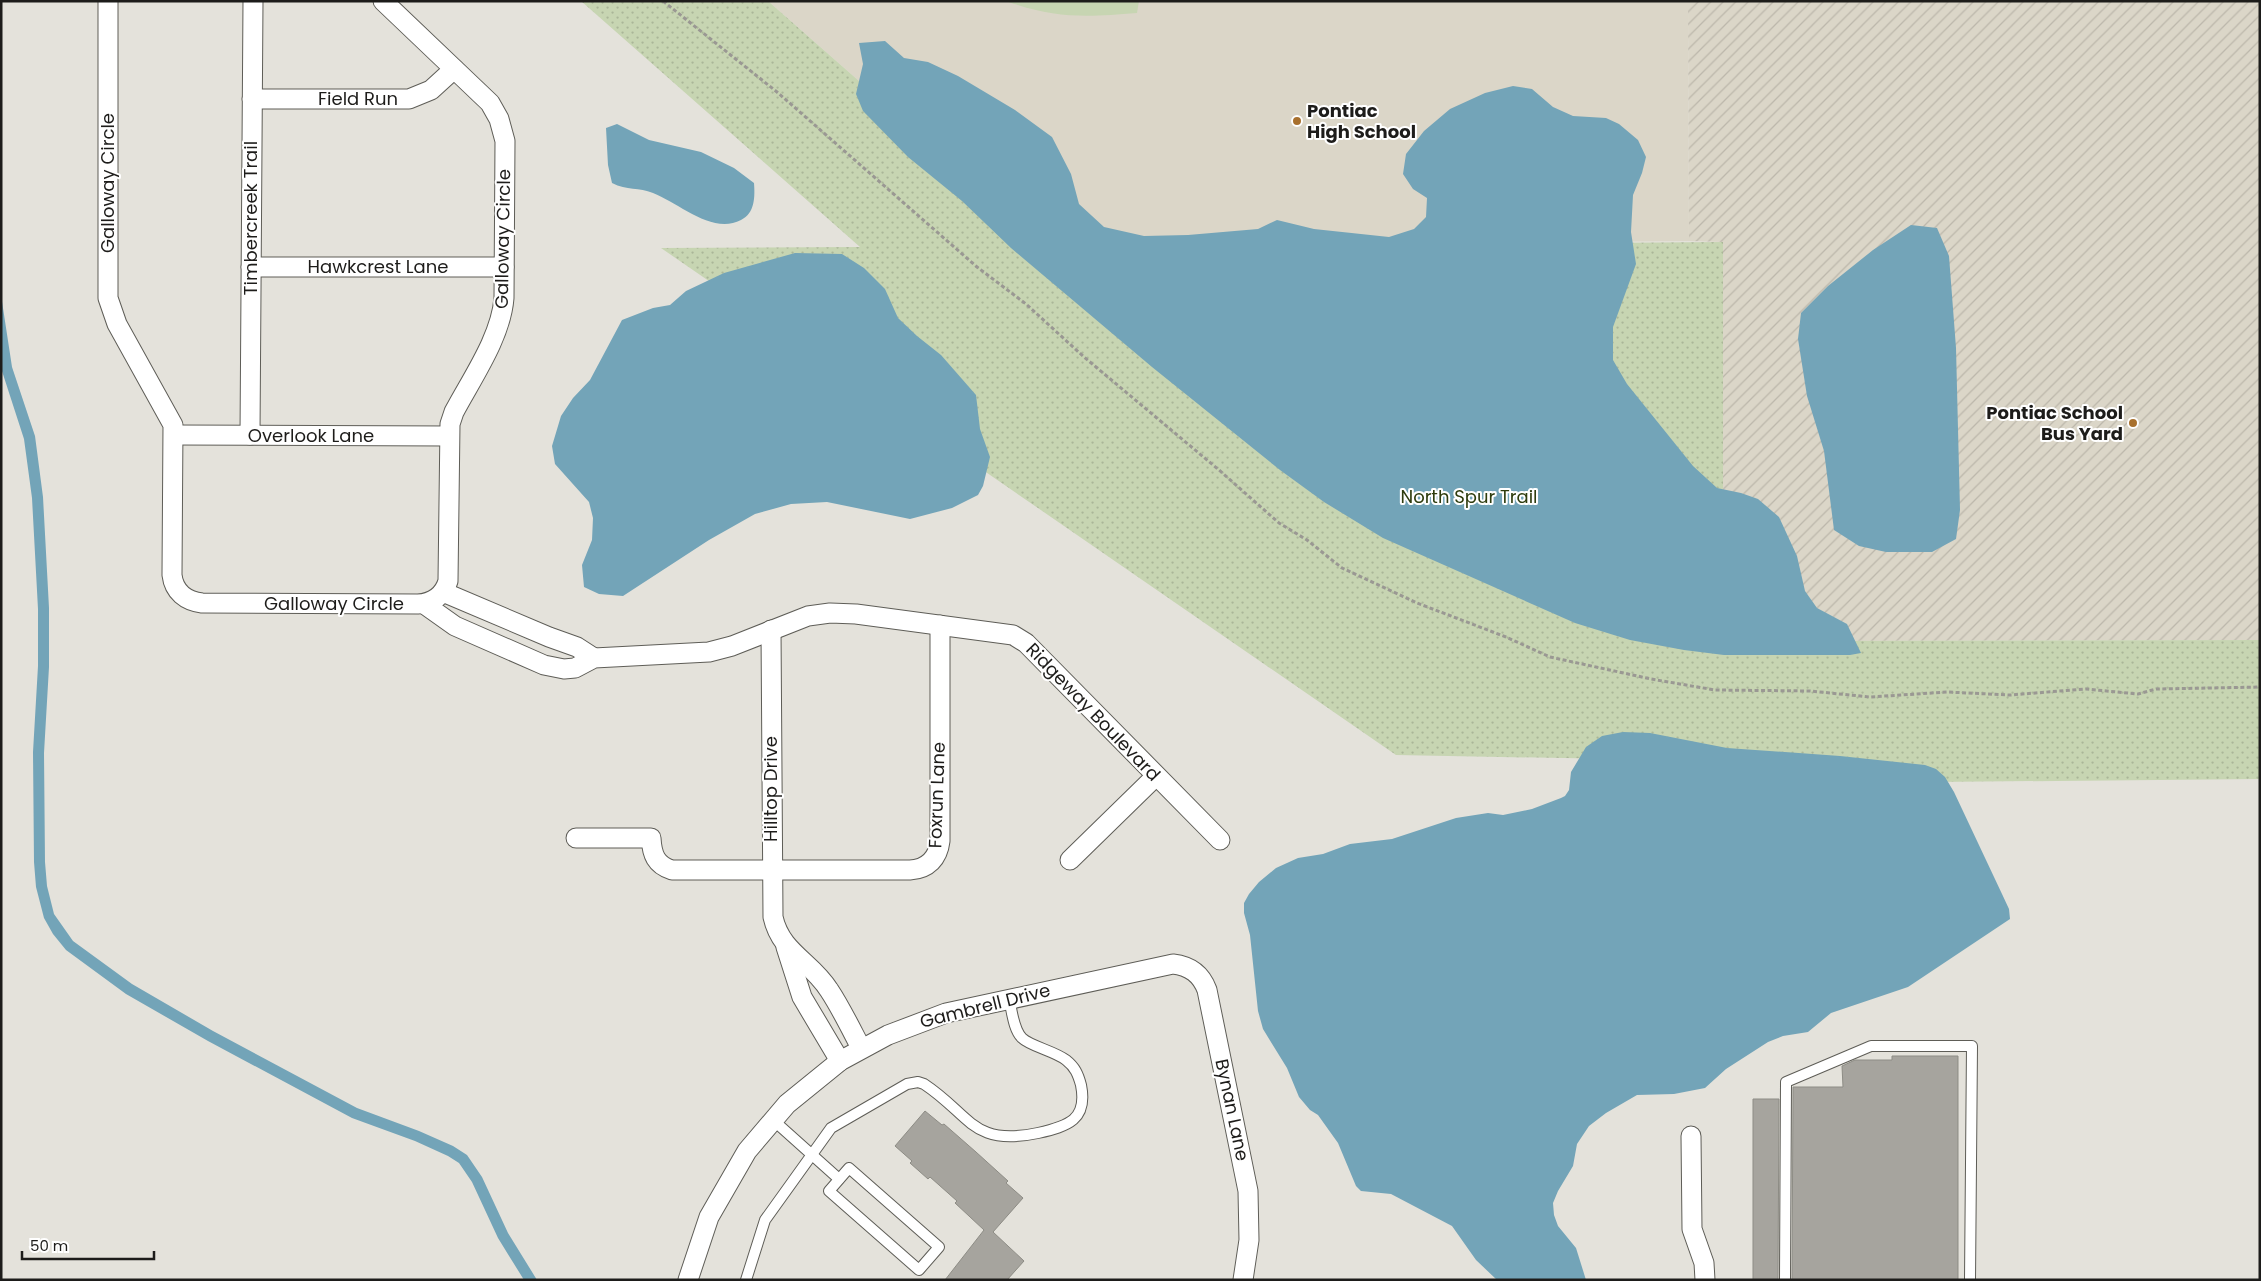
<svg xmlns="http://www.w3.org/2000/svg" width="2261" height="1281" viewBox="0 0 2261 1281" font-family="Poppins,sans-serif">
  <defs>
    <pattern id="industrial-furrows" width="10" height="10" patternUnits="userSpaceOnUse" patternTransform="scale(1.25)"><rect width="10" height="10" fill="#dbd6c8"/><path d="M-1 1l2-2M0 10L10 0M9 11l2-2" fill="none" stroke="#bcb7ab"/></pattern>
    <pattern id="grass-dots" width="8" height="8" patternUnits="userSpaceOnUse" patternTransform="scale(1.25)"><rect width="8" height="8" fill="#c7d5b2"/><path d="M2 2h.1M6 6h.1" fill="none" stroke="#aab698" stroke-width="1.8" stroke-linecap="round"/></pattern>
  </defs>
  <rect width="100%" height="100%" fill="#e4e2db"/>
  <polygon fill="#dbd6c8" points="768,1 1688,1 1689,241 1048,247"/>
  <polygon fill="url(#industrial-furrows)" points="1688,1 2260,1 2260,640 1723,641 1723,242 1689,241"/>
  <polygon fill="url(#grass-dots)" points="581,1 768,1 1048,247 1723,242 1723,641 2260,640 2260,779 1724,784 1723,761 1396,755 661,248 860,247"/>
  <path fill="#c7d5b2" d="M 1006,1 L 1139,1 L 1137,13 C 1087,17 1055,19 1006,1 Z"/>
  <g fill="#73a4b8">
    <polygon points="885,41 904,58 928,62 958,76 1015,110 1052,137 1071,174 1079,204 1104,227 1144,236 1188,235 1258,229 1277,220 1314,229 1389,237 1414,229 1426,217 1427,198 1413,189 1403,174 1406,154 1424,131 1450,109 1485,93 1513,86 1532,89 1553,107 1573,116 1606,118 1619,124 1638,140 1646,157 1642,173 1633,195 1631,232 1636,264 1613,327 1613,360 1627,384 1693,466 1717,488 1741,493 1758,499 1779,517 1797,556 1805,591 1817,608 1847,624 1861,653 1850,655 1724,655 1684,650 1630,640 1575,623 1383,538 1324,502 1280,470 1152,367 1011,248 962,201 908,157 863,111 856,94 863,64 859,43"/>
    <path d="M 617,124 L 649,140 L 701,152 L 734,168 L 754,183 C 755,197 755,213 741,220 C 712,235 679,203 653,193 C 639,187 627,191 612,183 L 608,165 L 606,128 Z"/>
    <polygon points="1911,225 1937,228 1949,256 1956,348 1960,510 1956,539 1932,552 1886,552 1859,546 1834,530 1824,451 1807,396 1798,339 1801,313 1828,286 1873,250"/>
    <polygon points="795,253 842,254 864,268 885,289 898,318 917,336 941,355 976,395 980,429 990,457 983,486 978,495 952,508 910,519 827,502 791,504 755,514 709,540 623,596 599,594 584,587 582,565 592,540 593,518 589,502 555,464 552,446 561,416 573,398 590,380 622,320 653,308 670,305 686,291 724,273"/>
    <polygon points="1,295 12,367 35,436 43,497 49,608 49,667 44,753 45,862 47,886 54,914 73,941 132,984 213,1031 357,1108 419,1131 453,1146 467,1155 482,1177 508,1233 537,1280 524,1280 498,1238 472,1182 459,1163 448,1156 415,1141 352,1118 208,1041 126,994 66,950 53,934 44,918 36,887 34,862 33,752 38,666 38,609 32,498 24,439 1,368"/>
    <polygon points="1623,732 1650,733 1727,748 1840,756 1925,765 1936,769 1945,777 1954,792 2002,894 2009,909 2010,919 1908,987 1831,1013 1808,1032 1783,1036 1768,1042 1726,1069 1705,1088 1674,1094 1637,1095 1606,1113 1589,1126 1577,1144 1573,1166 1558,1191 1553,1203 1554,1215 1558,1226 1576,1248 1586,1280 1497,1280 1476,1260 1452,1226 1391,1194 1361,1191 1356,1186 1338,1143 1318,1115 1310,1110 1299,1097 1287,1068 1263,1029 1258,1011 1250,935 1244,913 1244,903 1249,894 1259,882 1276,868 1298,858 1323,854 1350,844 1392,839 1456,818 1488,813 1503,815 1532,809 1561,798 1565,796 1569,790 1571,772 1586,747 1602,736"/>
  </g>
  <g fill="#a6a49e" stroke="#8d8c85">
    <polygon points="1892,1056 1958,1056 1958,1280 1792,1280 1793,1087 1843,1087 1842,1066 1855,1060 1892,1060"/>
    <polygon points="1753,1099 1779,1099 1778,1280 1753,1280"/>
    <polygon points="925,1111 942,1125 944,1124 976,1152 1008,1181 1006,1183 1023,1198 993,1232 1024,1261 1007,1280 945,1280 984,1230 955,1203 957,1201 930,1177 928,1179 910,1163 912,1161 895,1146"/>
  </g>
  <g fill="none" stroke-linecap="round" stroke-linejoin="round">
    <g stroke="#5e5d57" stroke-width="12">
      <g id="lane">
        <polyline points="772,1119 839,1179"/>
        <polygon points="849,1168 939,1247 919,1270 829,1191"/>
        <path d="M 746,1280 L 765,1220 L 831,1128 L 907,1084 L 918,1082 L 924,1084 C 971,1115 972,1147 1038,1133 C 1068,1126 1088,1120 1081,1085 C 1078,1074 1075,1067 1066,1060 C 1054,1051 1030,1046 1022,1038 C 1013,1029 1012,1010 1009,999"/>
        <polyline points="1785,1280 1786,1082 1871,1046 1972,1046 1970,1280"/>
      </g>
    </g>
    <g stroke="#5e5d57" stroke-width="21">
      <g id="street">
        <path d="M 108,1 L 108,298 L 117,324 L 173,425 L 172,575 C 174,592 186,601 202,603 L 418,604 C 433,603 444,595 448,581 L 450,424 L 454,412 C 472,378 501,337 504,298 L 505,141 L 499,119 L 490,103 L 383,1"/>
        <polyline points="252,99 409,99 431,90 454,69"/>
        <polyline points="251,267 504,267"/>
        <polyline points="174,435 449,436"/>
        <polyline points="250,435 253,1"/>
        <polyline points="443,592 549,637 577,647 594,658"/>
        <polyline points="424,604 455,626 544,665 564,669 575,668 594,658 709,652 732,646 808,616 830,613 856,614 1013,635 1026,643 1220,840"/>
        <path d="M 771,630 L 773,917 C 781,953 811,961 829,990 C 841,1008 851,1029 861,1048"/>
        <path d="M 576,838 L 651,838 C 652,855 656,865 672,870 L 910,870 C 928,869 938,858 940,841 L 940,625"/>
        <polyline points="1070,860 1156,776"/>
        <polyline points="786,947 802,997 840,1061"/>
        <polyline points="1691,1136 1692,1229 1704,1263 1705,1280"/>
        <path d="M 688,1280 L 709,1217 L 747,1151 L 787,1104 L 840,1061 L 888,1035 L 946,1013 L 1173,964 C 1190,966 1201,974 1207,990 L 1248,1191 L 1249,1240 L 1243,1280"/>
      </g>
    </g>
    <polyline stroke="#9a9893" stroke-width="3" stroke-dasharray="4 2.5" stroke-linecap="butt" points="663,1 777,92 977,267 1026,304 1084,357 1219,470 1279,523 1307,540 1342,568 1417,603 1506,637 1550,657 1651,679 1715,690 1810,691 1870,697 1947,692 2010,695 2086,689 2138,694 2156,689 2260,687"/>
    <use href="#lane" stroke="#fff" stroke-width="10"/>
    <use href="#street" stroke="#fff" stroke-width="19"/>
  </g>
  <g fill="#a8702d" stroke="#fff" stroke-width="2">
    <circle cx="1297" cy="121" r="5"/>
    <circle cx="2133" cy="423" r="5"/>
  </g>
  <g text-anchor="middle" stroke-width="4" stroke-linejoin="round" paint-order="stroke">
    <g font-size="18" fill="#1d1c1a" stroke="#fff">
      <text x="358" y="105">Field Run</text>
      <text transform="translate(108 183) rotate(-90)" y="6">Galloway Circle</text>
      <text transform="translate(251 218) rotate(-90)" y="6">Timbercreek Trail</text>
      <text transform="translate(503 239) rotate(-89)" y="6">Galloway Circle</text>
      <text x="378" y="273">Hawkcrest Lane</text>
      <text x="311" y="442">Overlook Lane</text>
      <text x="334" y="610">Galloway Circle</text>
      <text transform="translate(1093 712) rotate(46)" y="6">Ridgeway Boulevard</text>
      <text transform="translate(771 789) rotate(-90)" y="6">Hilltop Drive</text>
      <text transform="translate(937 795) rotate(-88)" y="6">Foxrun Lane</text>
      <text transform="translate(985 1006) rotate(-14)" y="6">Gambrell Drive</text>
      <text transform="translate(1232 1110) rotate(78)" y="6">Bynan Lane</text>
    </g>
    <g font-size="18" font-weight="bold" fill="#1d1c1a" stroke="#fff" text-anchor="start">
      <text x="1307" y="117">Pontiac<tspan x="1307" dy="21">High School</tspan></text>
      <text x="2123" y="419" text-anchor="end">Pontiac School<tspan x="2123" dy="21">Bus Yard</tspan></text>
    </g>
    <g font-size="18" fill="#2e3c0d" stroke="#fff">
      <text x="1469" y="503">North Spur Trail</text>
    </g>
  </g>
  <rect width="2261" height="1281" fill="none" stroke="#1d1c1a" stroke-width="5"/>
  <path d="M22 1251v8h132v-8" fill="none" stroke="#1d1c1a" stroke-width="2.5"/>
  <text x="30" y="1251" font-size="15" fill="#1d1c1a" stroke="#ffffff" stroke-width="4" paint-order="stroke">50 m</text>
</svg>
